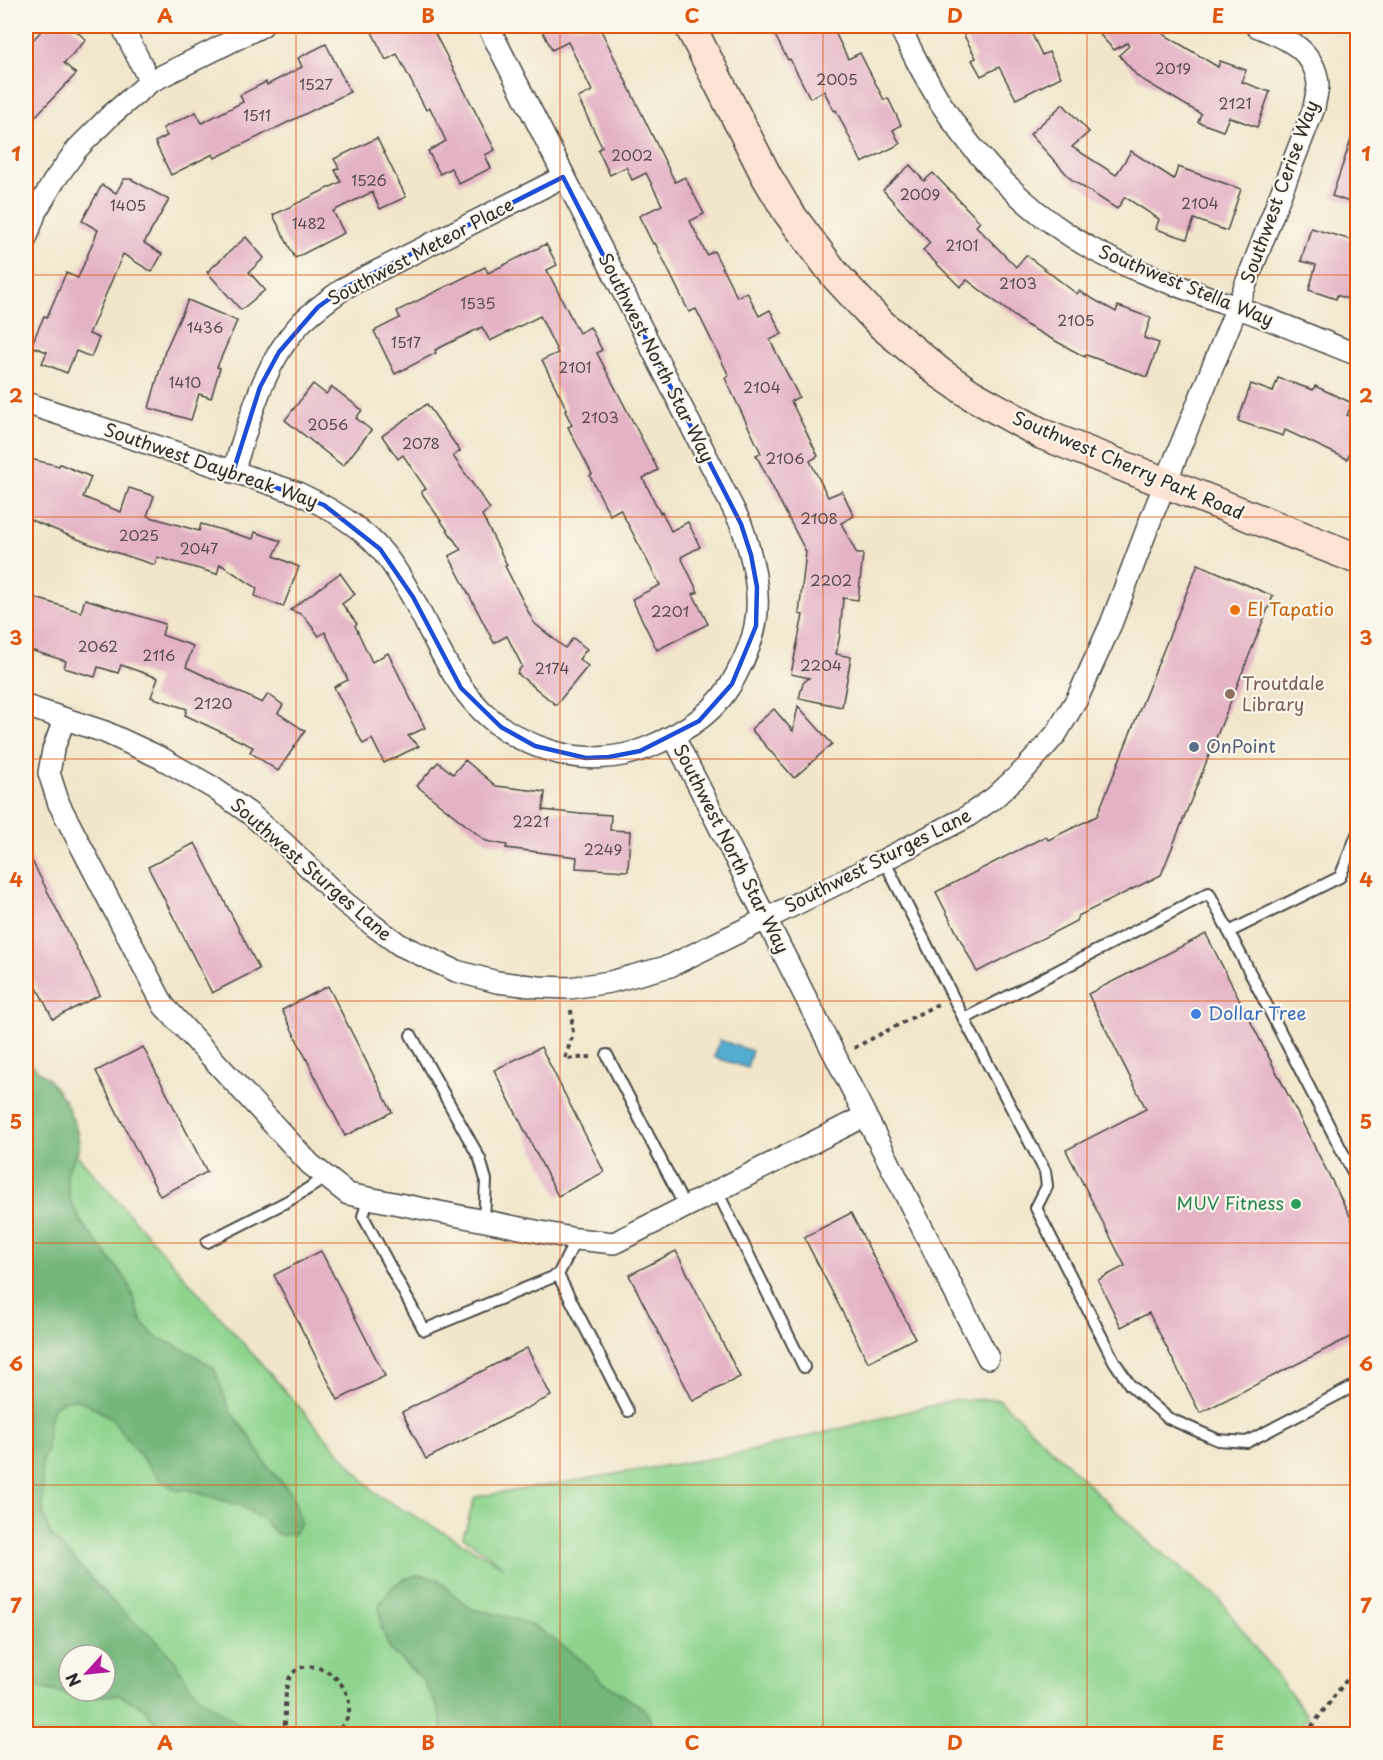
<svg xmlns="http://www.w3.org/2000/svg" width="1383" height="1760" viewBox="0 0 1383 1760" font-family="'Playpen Sans',sans-serif">
  <rect width="100%" height="100%" fill="#fbf7ec"/>
  <filter id="ink" filterUnits="userSpaceOnUse"><feTurbulence type="fractalNoise" baseFrequency=".0167" numOctaves="2"/><feDisplacementMap in="SourceGraphic" scale="12" xChannelSelector="R" yChannelSelector="G"/><feConvolveMatrix kernelMatrix="1 2 1 2 8 2 1 2 1" color-interpolation-filters="sRGB"/></filter>
  <filter id="wash" filterUnits="userSpaceOnUse"><feTurbulence type="fractalNoise" baseFrequency=".008" numOctaves="4" result="noise"/><feDisplacementMap in="SourceGraphic" scale="24" xChannelSelector="R" yChannelSelector="G"/><feGaussianBlur stdDeviation="1.35" result="paint"/><feColorMatrix in="noise" values="0 0 0 0 0 0 0 0 0 0 0 0 0 0 0 0 0 1.4 0 .05"/><feComposite in="paint" operator="in"/></filter>
  <g filter="url(#wash)">
    <rect width="100%" height="100%" fill="#f1e6cb"/>
    <path fill="#8ed48e" stroke="#5c805c" stroke-width="1.5" fill-rule="evenodd" d="M 26,1097 L 377,1495 L 505,1567 L 463,1537 L 475,1497 L 738,1454 L 954,1400 L 999,1399 L 1153,1546 L 1219,1599 L 1308,1717 L 1295,1734 L 26,1734 ZM 69,1655 L 105,1655 L 105,1691 L 69,1691 Z"/>
    <g fill="#72b679" stroke="#4e7052" stroke-width="1.5" fill-rule="evenodd">
      <path d="M 26,1060 L 48,1079 L 65,1101 L 76,1127 L 80,1147 L 66,1173 L 70,1200 L 82,1223 L 128,1282 L 141,1320 L 154,1336 L 191,1353 L 214,1368 L 230,1411 L 251,1438 L 267,1466 L 292,1494 L 301,1521 L 294,1534 L 278,1535 L 262,1519 L 241,1506 L 185,1489 L 178,1491 L 159,1479 L 110,1417 L 87,1404 L 76,1399 L 65,1400 L 53,1407 L 48,1427 L 47,1449 L 42,1459 L 43,1513 L 51,1535 L 112,1601 L 132,1621 L 151,1635 L 175,1661 L 189,1685 L 201,1698 L 236,1722 L 250,1734 L 165,1734 L 143,1707 L 119,1695 L 83,1697 L 38,1688 L 26,1667 L 26,1587 L 30,1582 L 29,1556 L 26,1552 ZM 69,1655 L 105,1655 L 105,1691 L 69,1691 Z"/>
      <path d="M 421,1575 L 438,1579 L 453,1594 L 472,1609 L 509,1617 L 539,1629 L 582,1660 L 600,1680 L 646,1710 L 652,1725 L 647,1734 L 442,1734 L 442,1724 L 438,1708 L 422,1679 L 390,1650 L 382,1629 L 379,1605 C 392,1586 398,1578 421,1575 Z"/>
    </g>
    <polygon fill="#52add0" stroke="#3e6c7e" stroke-width="1.5" points="720,1040 752,1051 747,1068 714,1057"/>
    <g id="blocks">
      <g fill="#e4b2c5">
        <polygon points="46,26 71,26 86,40 64,63 76,74 26,126 26,47"/>
        <polygon points="369,26 431,26 495,150 485,155 491,168 459,184 451,168 440,174 428,151 446,141 430,108 426,110 397,54 386,60"/>
        <polygon points="540,26 601,26 599,26 675,182 685,177 704,214 690,221 707,255 714,251 737,297 747,292 759,316 770,310 782,334 770,340 799,397 791,401 818,456 810,461 828,497 842,491 854,516 841,523 857,554 863,554 858,600 843,598 840,635 836,654 851,657 842,707 799,698 803,683 809,678 791,674 803,615 799,614 806,552 756,455 761,453 725,378 729,376 696,309 689,312 655,243 653,244 639,216 662,205 646,173 632,180 626,167 610,175 598,150 602,147 578,98 592,91 568,42 552,50"/>
        <polygon points="770,26 832,26 848,59 860,53 884,100 888,98 901,125 893,130 900,144 862,163 836,110 834,111 824,91 810,98 790,59 788,60"/>
        <polygon points="959,26 1028,26 1042,55 1049,52 1061,77 1016,99 999,67 981,76 972,60 976,58"/>
        <polygon points="1092,26 1163,26 1155,29 1218,67 1220,61 1246,70 1242,82 1270,92 1257,127 1229,117 1223,131 1198,122 1201,114 1138,77 1119,55 1129,46 1127,43 1114,50"/>
        <polygon points="326,44 350,92 215,158 213,154 171,175 155,142 167,136 163,128 196,112 202,123 243,102 240,95 266,82 267,85 302,67 298,58"/>
        <polygon points="1063,104 1089,132 1072,147 1116,175 1131,151 1174,179 1178,167 1241,189 1227,231 1194,219 1187,239 1156,229 1159,219 1125,197 1117,209 1072,180 1030,134"/>
        <polygon points="1354,131 1358,131 1358,205 1332,196"/>
        <polygon points="377,138 406,197 380,209 372,192 333,211 344,233 295,258 273,215 341,182 335,170 339,168 334,159"/>
        <polygon points="910,165 924,181 933,173 980,222 976,226 1016,267 1026,255 1077,294 1079,291 1116,312 1118,306 1151,318 1144,338 1159,343 1147,377 1086,355 1085,357 1026,325 967,280 960,287 923,250 930,243 883,190"/>
        <polygon points="124,179 131,179 169,200 144,243 162,254 152,272 123,254 89,334 99,338 91,357 76,351 67,373 42,363 47,352 31,346 44,316 47,317 66,273 78,278 98,230 82,221 102,185 116,193"/>
        <polygon points="1311,228 1358,242 1358,303 1337,295 1336,299 1309,290 1316,265 1301,261"/>
        <polygon points="246,237 264,258 249,272 265,290 241,310 207,272"/>
        <polygon points="546,244 557,265 547,270 579,333 590,327 602,350 597,353 658,470 643,478 660,513 662,512 671,531 688,522 700,547 681,557 698,592 693,594 708,624 657,650 632,599 660,585 620,509 610,515 590,476 592,474 568,427 572,425 565,411 567,410 542,360 558,353 540,316 490,341 482,327 435,350 436,353 395,374 374,331 400,318 397,311 485,267 488,273"/>
        <polygon points="188,300 237,321 217,367 220,368 211,398 199,394 191,420 149,408 165,351"/>
        <polygon points="1278,378 1313,390 1315,386 1352,403 1347,415 1358,419 1358,437 1347,459 1285,430 1283,436 1238,421 1251,384 1273,392"/>
        <polygon points="313,384 326,394 332,387 362,410 356,418 371,430 343,466 285,420"/>
        <polygon points="427,404 460,451 453,456 490,509 482,515 507,565 505,566 534,623 565,648 573,638 587,649 579,659 588,666 556,705 517,673 522,666 507,636 494,643 449,556 461,550 421,492 426,489 403,455 398,459 382,436"/>
        <polygon points="26,458 59,466 60,464 91,477 83,497 121,512 129,488 154,496 147,516 199,531 201,524 253,539 255,532 281,541 274,556 299,567 283,607 255,596 257,588 220,564 217,574 157,557 155,565 90,544 26,518"/>
        <polygon points="1198,564 1273,596 1161,875 1078,916 1076,921 977,972 936,892 1046,836 1048,840 1097,816"/>
        <polygon points="340,573 355,594 342,604 357,624 355,626 372,662 388,653 425,728 408,736 419,746 384,763 372,739 363,744 334,687 348,680 325,632 319,636 303,615 290,610"/>
        <polygon points="26,595 81,612 85,599 165,624 162,635 193,646 186,667 262,703 268,694 283,705 278,713 305,731 278,771 250,752 253,747 185,715 187,709 151,697 158,678 121,665 118,673 98,667 95,677 64,668 66,661 27,649 32,632 26,630"/>
        <polygon points="798,706 832,744 794,778 751,729 774,709 793,731"/>
        <polygon points="465,760 496,786 545,792 543,810 580,814 580,813 611,815 610,830 630,831 628,871 576,868 577,857 506,848 507,845 486,841 417,786 438,762 453,774"/>
        <polygon points="195,843 259,969 212,993 148,867"/>
        <polygon points="26,849 100,995 53,1019 26,966"/>
        <polygon points="1206,934 1358,1232 1358,1333 1200,1413 1149,1313 1121,1327 1098,1280 1125,1266 1066,1150 1146,1109 1088,994"/>
        <polygon points="328,986 392,1112 345,1136 282,1010"/>
        <polygon points="143,1047 207,1172 160,1196 96,1071"/>
        <polygon points="541,1047 604,1172 558,1196 494,1070"/>
        <polygon points="851,1213 915,1338 868,1362 804,1237"/>
        <polygon points="321,1251 385,1376 338,1400 274,1275"/>
        <polygon points="676,1251 740,1377 693,1401 629,1275"/>
        <polygon points="527,1348 551,1396 426,1459 402,1412"/>
      </g>
    </g>
  </g>
  <g filter="url(#ink)">
    <use href="#blocks" fill-opacity="0" stroke="#494743" stroke-width="1.5"/>
    <g fill="none" stroke-linecap="round" stroke-linejoin="round">
      <g stroke="#494743" stroke-width="14">
        <g id="service">
          <polyline points="1358,832 1340,877 1229,932 1358,1182"/>
          <polyline points="884,860 964,1019 1045,1171 1047,1186 1036,1208 1114,1361 1130,1385 1168,1418 1218,1440 1247,1442 1358,1384"/>
          <polyline points="964,1019 1209,893 1229,932"/>
          <polyline points="411,1035 480,1159 486,1180 484,1221"/>
          <polyline points="607,1055 685,1207"/>
          <polyline points="717,1191 804,1367"/>
          <polyline points="369,1198 363,1216 424,1330 558,1275 576,1239"/>
          <polyline points="207,1242 288,1201 327,1177"/>
          <polyline points="558,1275 628,1411"/>
        </g>
      </g>
      <g stroke="#494743" stroke-width="24">
        <g id="minor">
          <polyline points="122,26 150,82"/>
          <path d="M 899,26 C 908,43 916,61 926,78 C 960,141 1012,198 1072,237 C 1118,267 1172,283 1222,302 C 1268,318 1312,337 1358,355"/>
          <polyline points="26,239 36,211 54,181 77,149 111,115 150,82 262,26"/>
          <path d="M 26,403 L 298,493 C 328,507 358,524 380,549 C 397,568 410,592 421,614 C 454,679 476,728 551,751 C 583,761 618,760 649,747 C 687,731 719,711 737,673 C 745,658 752,643 755,626 C 762,592 752,556 741,524 L 488,26"/>
          <path d="M 233,472 C 250,420 262,366 299,325 C 313,310 330,299 346,287 L 563,177"/>
          <path d="M 26,706 L 105,732 L 161,758 L 212,787 L 249,813 L 285,844 L 343,901 L 374,926 L 400,945 L 456,971 L 497,982 L 539,987 L 570,988 L 610,982 L 670,966 L 851,877 L 965,818 L 994,798 L 1027,767 L 1056,734 L 1077,699 L 1111,624 L 1152,516 L 1237,307 L 1314,108 C 1315,100 1318,91 1318,84 C 1315,49 1284,37 1256,26"/>
          <polyline points="64,720 53,750 49,773 59,804 164,1006 310,1164 348,1194 576,1239 614,1243 865,1116"/>
          <polyline points="674,737 988,1358"/>
        </g>
      </g>
      <g stroke="#494743" stroke-width="33">
        <polyline id="secondary" points="690,26 767,177 788,212 836,276 860,302 882,325 940,373 972,395 1042,434 1358,559"/>
      </g>
      <g stroke="#494743" stroke-width="4" stroke-dasharray="4.5 4.5" stroke-linecap="butt">
        <polyline points="571,1010 573,1034 565,1059 591,1057"/>
        <polyline points="854,1048 938,1004"/>
        <path d="M 285,1734 C 285,1722 284,1690 289,1679 C 304,1648 358,1679 348,1716 C 346,1722 340,1729 335,1734"/>
        <polyline points="1306,1734 1345,1682 1358,1668"/>
      </g>
      <use href="#service" stroke="#fff" stroke-width="10"/>
      <use href="#minor" stroke="#fff" stroke-width="21"/>
      <use href="#secondary" stroke="#fee3d2" stroke-width="30"/>
    </g>
  </g>
  <path fill="none" stroke="#1d4ed8" stroke-width="4.5" stroke-linejoin="round" d="M 563,177 L 741,524 L 751,555 L 757,587 L 756,626 L 732,684 L 699,721 L 640,751 L 609,757 L 586,758 L 535,746 L 501,727 L 461,688 L 413,597 L 380,549 L 324,505 L 233,472 L 260,387 L 279,352 L 318,307 L 346,287 Z"/>
  <path fill="none" stroke="#df570e" stroke-width="1.5" stroke-opacity="0.55" d="M 296,26 L 296,1734M 560,26 L 560,1734M 823,26 L 823,1734M 1087,26 L 1087,1734M 26,275 L 1358,275M 26,517 L 1358,517M 26,759 L 1358,759M 26,1001 L 1358,1001M 26,1243 L 1358,1243M 26,1485 L 1358,1485"/>
  <circle fill="#e8710a" stroke="#fbf7ec" stroke-width="2" cx="1235" cy="610" r="6"/>
  <circle fill="#8d6e63" stroke="#fbf7ec" stroke-width="2" cx="1230" cy="694" r="6"/>
  <circle fill="#5c6f8a" stroke="#fbf7ec" stroke-width="2" cx="1194" cy="747" r="6"/>
  <circle fill="#3f7fe0" stroke="#fbf7ec" stroke-width="2" cx="1196" cy="1014" r="6"/>
  <circle fill="#2e9e5b" stroke="#fbf7ec" stroke-width="2" cx="1296" cy="1204" r="6"/>
  <g text-anchor="middle" stroke-width="4.5" stroke-linejoin="round" paint-order="stroke">
    <g font-size="15" fill="#594d52">
      <text x="1173" y="74">2019</text>
      <text x="837" y="85">2005</text>
      <text x="316" y="90">1527</text>
      <text x="1235" y="109">2121</text>
      <text x="257" y="121">1511</text>
      <text x="632" y="161">2002</text>
      <text x="369" y="186">1526</text>
      <text x="920" y="200">2009</text>
      <text x="1200" y="209">2104</text>
      <text x="128" y="211">1405</text>
      <text x="309" y="229">1482</text>
      <text x="962" y="251">2101</text>
      <text x="1018" y="289">2103</text>
      <text x="478" y="309">1535</text>
      <text x="1076" y="326">2105</text>
      <text x="205" y="333">1436</text>
      <text x="406" y="348">1517</text>
      <text x="575" y="373">2101</text>
      <text x="185" y="388">1410</text>
      <text x="762" y="393">2104</text>
      <text x="600" y="423">2103</text>
      <text x="328" y="430">2056</text>
      <text x="421" y="449">2078</text>
      <text x="785" y="464">2106</text>
      <text x="819" y="524">2108</text>
      <text x="139" y="541">2025</text>
      <text x="199" y="554">2047</text>
      <text x="831" y="586">2202</text>
      <text x="670" y="617">2201</text>
      <text x="98" y="652">2062</text>
      <text x="159" y="661">2116</text>
      <text x="821" y="671">2204</text>
      <text x="552" y="674">2174</text>
      <text x="213" y="709">2120</text>
      <text x="531" y="827">2221</text>
      <text x="603" y="855">2249</text>
    </g>
    <g font-size="18" fill="#2b2b2b" stroke="#fbf7ec">
      <text transform="translate(1280 192) rotate(-70)" y="6">Southwest Cerise Way</text>
      <text transform="translate(421 252) rotate(-28)" y="6">Southwest Meteor Place</text>
      <text transform="translate(1186 286) rotate(22)" y="6">Southwest Stella Way</text>
      <text transform="translate(656 358) rotate(63)" y="6">Southwest North Star Way</text>
      <text transform="translate(211 466) rotate(19)" y="6">Southwest Daybreak Way</text>
      <text transform="translate(1128 466) rotate(23)" y="6">Southwest Cherry Park Road</text>
      <text transform="translate(731 849) rotate(63)" y="6">Southwest North Star Way</text>
      <text transform="translate(878 861) rotate(-27)" y="6">Southwest Sturges Lane</text>
      <text transform="translate(311 870) rotate(41)" y="6">Southwest Sturges Lane</text>
    </g>
    <g font-size="18" fill="#c56008" stroke="#fbf7ec" text-anchor="start">
      <text x="1247" y="616">El Tapatio</text>
    </g>
    <g font-size="18" fill="#785e54" stroke="#fbf7ec" text-anchor="start">
      <text x="1242" y="690">Troutdale<tspan x="1242" dy="21">Library</tspan></text>
    </g>
    <g font-size="18" fill="#4e5e75" stroke="#fbf7ec" text-anchor="start">
      <text x="1206" y="753">OnPoint</text>
    </g>
    <g font-size="18" fill="#366cbe" stroke="#fbf7ec" text-anchor="start">
      <text x="1208" y="1020">Dollar Tree</text>
    </g>
    <g font-size="18" fill="#27864d" stroke="#fbf7ec" text-anchor="end">
      <text x="1284" y="1210">MUV Fitness</text>
    </g>
  </g>
  <rect width="1383" height="1760" fill="none" stroke="#fbf7ec" stroke-width="66"/>
  <g transform="translate(87 1673) rotate(243)"><circle r="28" fill="#fbf7ec" stroke="#a8a59f" stroke-width="1.5"/>
  <path d="M0-4.5L10 22L0 15L-10 22Z" fill="#b5179e"/>
  <text y="-9" font-size="16" font-weight="bold" text-anchor="middle" fill="#2b2b2b">N</text>
  </g>
  <rect x="33" y="33" width="1317" height="1694" fill="none" stroke="#df570e" stroke-width="2"/>
  <g font-size="20" text-anchor="middle" font-weight="bold" fill="#df570e">
    <text x="165" y="23">A</text>
    <text x="428" y="23">B</text>
    <text x="692" y="23">C</text>
    <text x="955" y="23">D</text>
    <text x="1218" y="23">E</text>
    <text x="16" y="161">1</text>
    <text x="1366" y="161">1</text>
    <text x="16" y="403">2</text>
    <text x="1366" y="403">2</text>
    <text x="16" y="645">3</text>
    <text x="1366" y="645">3</text>
    <text x="16" y="887">4</text>
    <text x="1366" y="887">4</text>
    <text x="16" y="1129">5</text>
    <text x="1366" y="1129">5</text>
    <text x="16" y="1371">6</text>
    <text x="1366" y="1371">6</text>
    <text x="16" y="1613">7</text>
    <text x="1366" y="1613">7</text>
    <text x="165" y="1750">A</text>
    <text x="428" y="1750">B</text>
    <text x="692" y="1750">C</text>
    <text x="955" y="1750">D</text>
    <text x="1218" y="1750">E</text>
  </g>
</svg>
